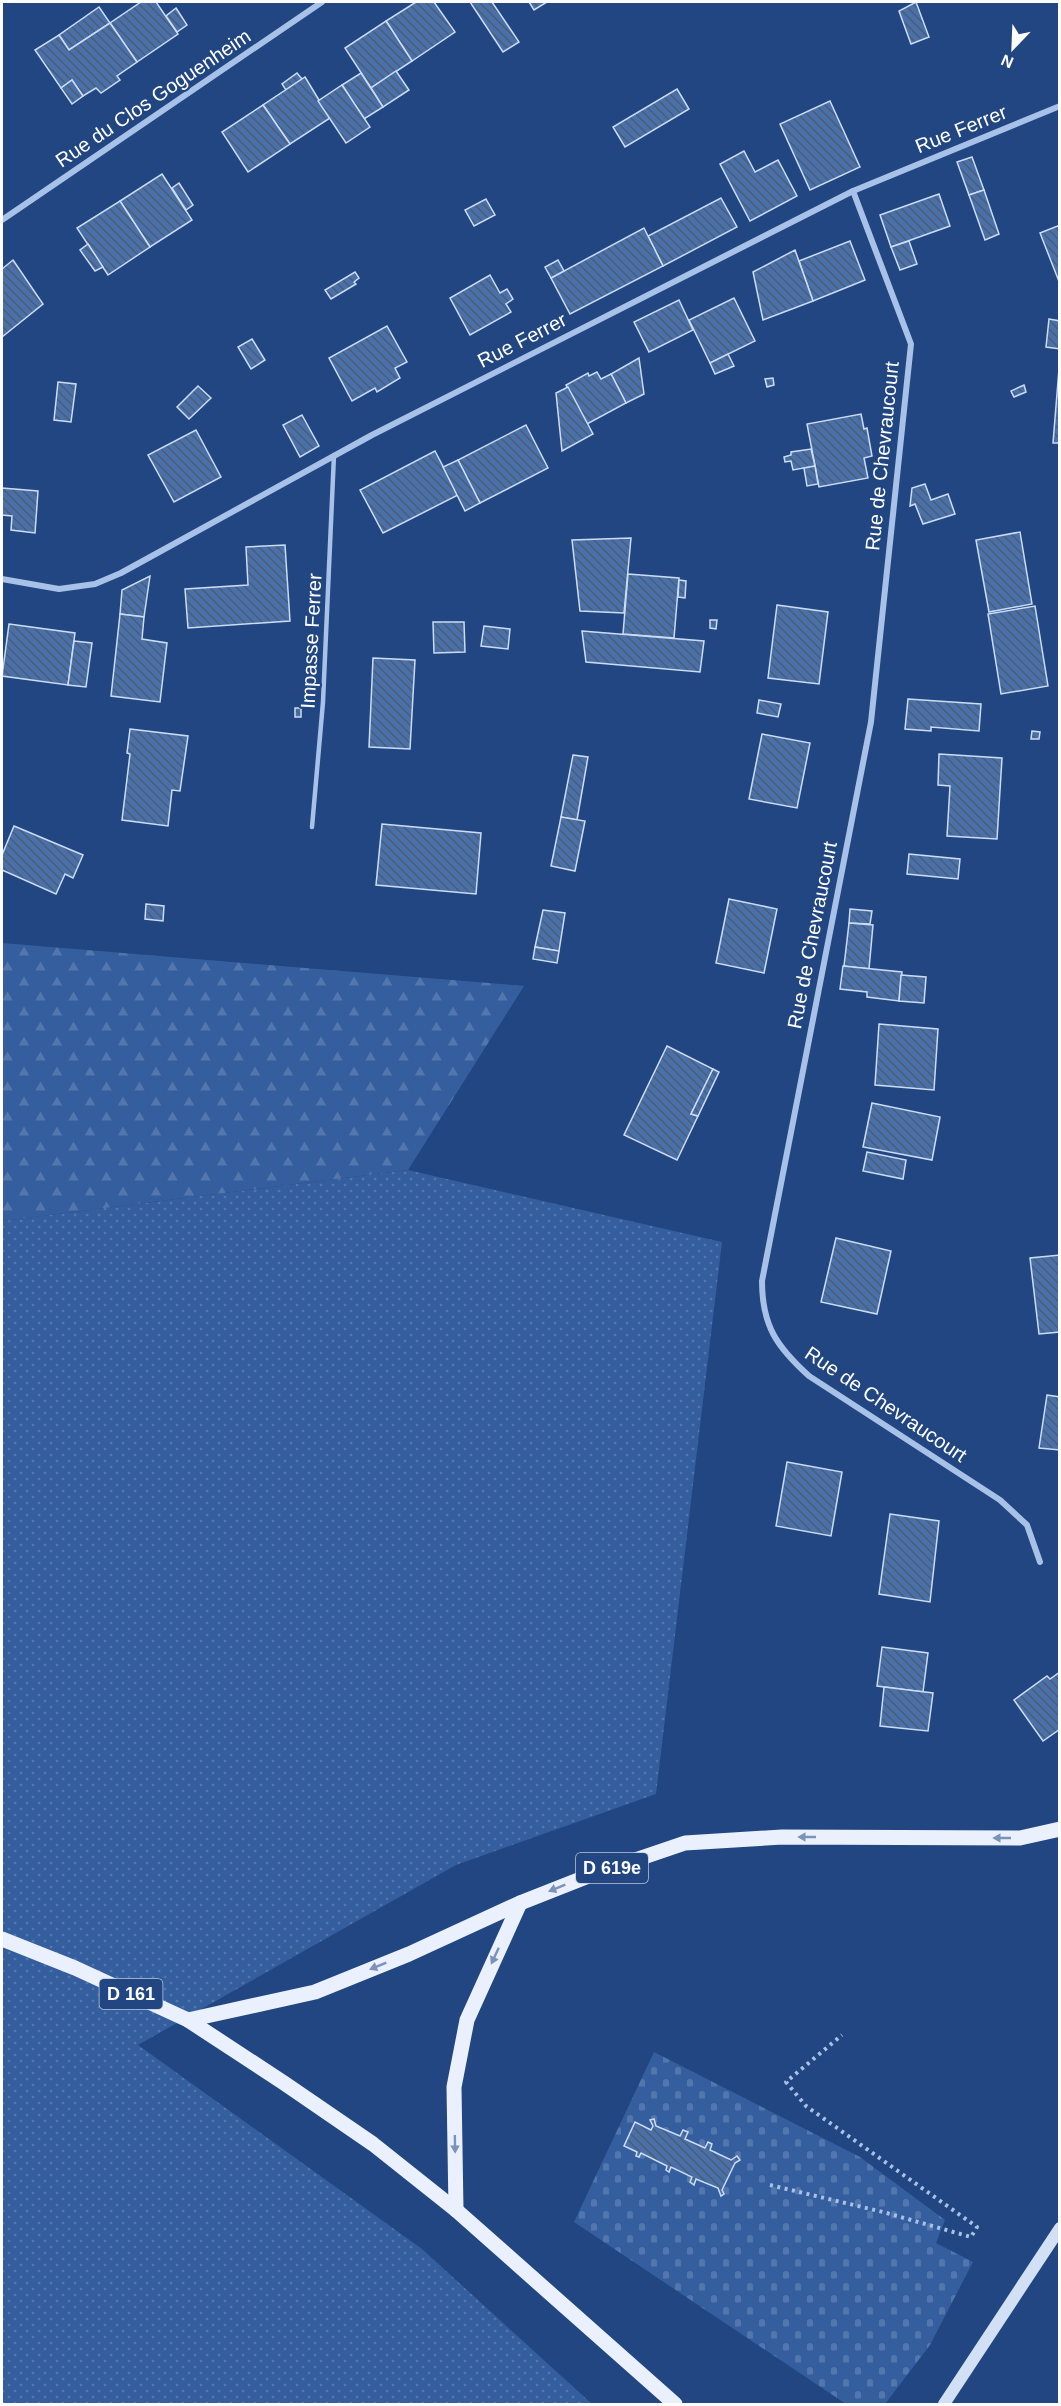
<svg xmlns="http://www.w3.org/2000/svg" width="1061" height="2406" viewBox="0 0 1061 2406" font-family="Helvetica,sans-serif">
  <defs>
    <pattern id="grass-dots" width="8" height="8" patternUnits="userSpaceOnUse" patternTransform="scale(1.5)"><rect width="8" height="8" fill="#355e9f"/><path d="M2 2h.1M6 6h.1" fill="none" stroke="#5376ad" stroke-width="1.8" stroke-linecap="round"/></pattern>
    <pattern id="forest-firs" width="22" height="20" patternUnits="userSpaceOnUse" patternTransform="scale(1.5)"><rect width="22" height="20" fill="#355e9f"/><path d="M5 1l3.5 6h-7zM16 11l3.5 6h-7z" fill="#5376ad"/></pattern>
    <pattern id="cemetery-stones" width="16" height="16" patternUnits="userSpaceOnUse" patternTransform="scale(1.5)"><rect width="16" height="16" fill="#355e9f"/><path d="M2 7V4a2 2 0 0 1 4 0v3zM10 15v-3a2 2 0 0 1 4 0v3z" fill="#5376ad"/></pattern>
    <pattern id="building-back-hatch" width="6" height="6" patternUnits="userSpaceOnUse" patternTransform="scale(1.5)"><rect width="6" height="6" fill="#4a70aa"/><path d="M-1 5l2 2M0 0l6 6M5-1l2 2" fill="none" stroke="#4b5c76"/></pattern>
  </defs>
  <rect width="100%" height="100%" fill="#214681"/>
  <polygon fill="url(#grass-dots)" points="408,1170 722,1242 656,1794 456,1865 138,2045 422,2249 592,2404 2,2404 2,1221"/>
  <polygon fill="url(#forest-firs)" points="2,943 524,986 408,1170 2,1221"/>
  <polygon fill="url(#cemetery-stones)" points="654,2052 860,2157 945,2220 936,2243 973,2262 930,2345 885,2404 846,2404 574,2222"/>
  <g fill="url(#building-back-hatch)" stroke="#cbdcf6" stroke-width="1.5">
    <polygon points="141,2 156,2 178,34 137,62 110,23"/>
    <polygon points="416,2 434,2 455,32 412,61 386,21"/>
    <polygon points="470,2 492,2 519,42 503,52"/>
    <polygon points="529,2 547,2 534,10"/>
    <polygon points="916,2 929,37 911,44 899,11"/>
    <polygon points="99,7 110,23 69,50 59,35"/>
    <polygon points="176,8 187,25 177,32 166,16"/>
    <polygon points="386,21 412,61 371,88 345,48"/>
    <polygon points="110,23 137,62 117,76 120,80 101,93 96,88 83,96 72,80 61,88 35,50 59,35 69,50"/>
    <polygon points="396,71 409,90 383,107 371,88"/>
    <polygon points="297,73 302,79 286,90 282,84"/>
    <polygon points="361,73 383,107 364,119 342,85"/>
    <polygon points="305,77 330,118 290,144 263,105"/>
    <polygon points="72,80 83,96 72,104 61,88"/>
    <polygon points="342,85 370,127 346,143 318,101"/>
    <polygon points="677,89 689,109 625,147 613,127"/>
    <polygon points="830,101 860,167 810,190 780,124"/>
    <polygon points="263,105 290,144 248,172 222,132"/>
    <polygon points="744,151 755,172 778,160 797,196 750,221 720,164"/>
    <polygon points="972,157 984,190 969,195 957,162"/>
    <polygon points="162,174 192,220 150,247 120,201"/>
    <polygon points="179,183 193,205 186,210 172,188"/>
    <polygon points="984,190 999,234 985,240 969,195"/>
    <polygon points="939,194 950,226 891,247 880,215"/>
    <polygon points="721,198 737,227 663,266 648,236"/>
    <polygon points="486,199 495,215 474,226 465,210"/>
    <polygon points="120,201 150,247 108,275 77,228"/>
    <polygon points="1060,225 1060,284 1040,233"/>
    <polygon points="644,228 663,266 570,314 551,278"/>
    <polygon points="850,241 865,280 813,301 799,261"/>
    <polygon points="909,241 917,264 900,270 891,247"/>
    <polygon points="88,244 103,267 95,271 80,250"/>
    <polygon points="795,250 813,301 763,320 753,272"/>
    <polygon points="13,260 43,304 2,337 2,269"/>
    <polygon points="558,260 564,271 551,278 545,267"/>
    <polygon points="355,272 359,278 354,282 356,284 331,299 325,290"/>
    <polygon points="490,275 500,293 507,289 513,299 506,304 511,312 470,335 450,298"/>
    <polygon points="734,298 755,341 710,363 689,320"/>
    <polygon points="679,300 693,330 649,352 634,322"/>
    <polygon points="1049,319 1060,321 1060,349 1046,347"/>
    <polygon points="387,326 407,362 395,368 400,378 377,392 375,388 352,401 329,358"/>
    <polygon points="252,339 265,360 251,369 238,347"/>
    <polygon points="728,354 734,366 715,374 710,363"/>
    <polygon points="639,358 644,394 626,403 611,374"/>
    <polygon points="1059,369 1060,369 1060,443 1053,443"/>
    <polygon points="597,372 601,379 611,374 626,403 587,424 566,385 588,373 589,376"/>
    <polygon points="773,378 774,385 767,387 765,379"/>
    <polygon points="58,382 76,384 71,422 54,420"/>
    <polygon points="1024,385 1026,392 1014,397 1011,391"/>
    <polygon points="198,386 211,398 189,419 177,407"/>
    <polygon points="568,387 593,434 562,451 556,393"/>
    <polygon points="861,414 864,429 867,428 872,456 864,458 868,478 819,487 807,424"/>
    <polygon points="302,415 319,446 300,457 283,425"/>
    <polygon points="526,425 548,468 480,503 458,460"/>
    <polygon points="196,430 221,477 174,502 148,455"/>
    <polygon points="811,449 815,466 793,470 791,461 785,462 784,457 791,455 791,452"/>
    <polygon points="435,451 458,495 383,533 360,490"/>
    <polygon points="458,460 480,503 465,511 443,467"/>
    <polygon points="815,466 818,484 807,486 804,468"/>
    <polygon points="925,484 931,500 948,494 955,514 923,524 915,504 910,506 912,488"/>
    <polygon points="2,488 38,491 35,533 11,530 12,516 2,515"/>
    <polygon points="1020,532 1032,604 989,612 976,540"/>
    <polygon points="631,538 624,613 580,611 572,540"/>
    <polygon points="285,545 290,621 188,628 185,589 248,585 246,547"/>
    <polygon points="628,574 679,578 674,638 623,634"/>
    <polygon points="150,576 144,617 120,614 122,590"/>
    <polygon points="679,580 686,581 685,598 678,597"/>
    <polygon points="777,605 828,612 819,684 768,678"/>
    <polygon points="1035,606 1048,686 1001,694 988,614"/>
    <polygon points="120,614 144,617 142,639 167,643 160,702 111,696"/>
    <polygon points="710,620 717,620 716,629 710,628"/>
    <polygon points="433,622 464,622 465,652 434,653"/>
    <polygon points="9,624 75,633 68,685 2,676"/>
    <polygon points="484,626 510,629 508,649 481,646"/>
    <polygon points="582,631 704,641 700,672 586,662"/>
    <polygon points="74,641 92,643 86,687 68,685"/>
    <polygon points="373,658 415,660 410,749 369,747"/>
    <polygon points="908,699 981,704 979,731 931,727 931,731 905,729"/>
    <polygon points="759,700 781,704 778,717 757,713"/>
    <rect x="295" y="708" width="6" height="9"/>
    <polygon points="130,729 188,736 180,791 172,790 168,826 122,820 130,754 127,753"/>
    <polygon points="1032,731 1040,732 1039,739 1031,739"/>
    <polygon points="762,734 810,743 797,808 749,799"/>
    <polygon points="939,754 1002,758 997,839 947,836 950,786 938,785"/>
    <polygon points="573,755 588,757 577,820 561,817"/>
    <polygon points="561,817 585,821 575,871 551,866"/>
    <polygon points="382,824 481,833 476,894 376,885"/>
    <polygon points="14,826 83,855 73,878 65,874 56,894 2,870 2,855"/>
    <polygon points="909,854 960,859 958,879 907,874"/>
    <polygon points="729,899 777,909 764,973 716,963"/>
    <polygon points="146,904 164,906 163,921 145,919"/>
    <polygon points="850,909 872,911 870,924 849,923"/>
    <polygon points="543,910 565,913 559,951 535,947"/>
    <polygon points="849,923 873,925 869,969 844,966"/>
    <polygon points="535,947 559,951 557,963 533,959"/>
    <polygon points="843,966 902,972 899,1001 867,997 867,992 840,989"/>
    <polygon points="901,975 926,977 924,1003 899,1001"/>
    <polygon points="879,1024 938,1029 934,1090 875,1085"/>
    <polygon points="667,1046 713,1069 691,1114 698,1116 677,1160 624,1135"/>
    <polygon points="713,1069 719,1072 698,1116 691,1114"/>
    <polygon points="872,1103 940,1117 932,1160 863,1147"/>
    <polygon points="867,1152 906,1160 903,1179 863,1171"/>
    <polygon points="836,1238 891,1251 877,1314 821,1302"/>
    <polygon points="1060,1255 1060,1332 1039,1334 1030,1258"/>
    <polygon points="1047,1395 1060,1397 1060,1450 1039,1448"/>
    <polygon points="787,1462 842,1472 831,1536 776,1526"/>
    <polygon points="890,1514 939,1521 930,1602 879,1594"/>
    <polygon points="882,1647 928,1653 923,1692 877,1686"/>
    <polygon points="1060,1672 1060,1729 1043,1741 1014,1700 1047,1676 1050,1679"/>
    <polygon points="884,1687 933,1693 928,1731 880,1726"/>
    <polygon points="654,2119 656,2126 680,2136 683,2130 688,2132 685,2139 705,2148 708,2142 712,2144 710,2150 731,2160 737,2156 740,2160 735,2163 722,2190 724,2194 721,2196 718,2188 696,2179 694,2185 690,2182 692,2177 671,2167 669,2172 666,2170 667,2166 641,2153 639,2157 636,2156 637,2152 624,2146 635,2122 651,2130 653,2126 650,2120"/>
  </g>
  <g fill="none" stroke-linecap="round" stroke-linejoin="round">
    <polyline stroke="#a8c1e8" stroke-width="4" stroke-dasharray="3 4.5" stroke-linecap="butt" points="770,2185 883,2212 971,2237 977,2227 806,2106 786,2082 842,2035"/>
    <polyline stroke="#a8c1e8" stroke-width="4.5" points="312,827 323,702 334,455"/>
    <g stroke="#a8c1e8" stroke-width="6">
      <path d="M 853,191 L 911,344 L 871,722 L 762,1281 C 762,1326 777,1347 809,1376 L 1000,1500 L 1027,1525 L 1040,1562"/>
      <polyline points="2,220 322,2"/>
      <polyline points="2,579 59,589 95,584 121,573 372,435 853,191 1060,106"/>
    </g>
    <polyline stroke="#d2e0f6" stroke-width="12" points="944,2404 1060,2228"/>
    <g stroke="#eaf0fd" stroke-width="15">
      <polyline points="2,1939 75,1968 188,2020 284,2083 373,2144 456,2210 675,2404"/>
      <polyline points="188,2020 315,1992 409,1954 520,1903 591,1875 685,1843 782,1837 1020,1838 1060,1829"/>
      <polyline points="456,2210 454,2087 467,2020 520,1903"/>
    </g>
  </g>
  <defs><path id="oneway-solid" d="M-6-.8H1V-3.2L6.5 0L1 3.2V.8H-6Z" transform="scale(1.5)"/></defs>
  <g fill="#7b92b9">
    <use href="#oneway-solid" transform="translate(807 1837) rotate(-180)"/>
    <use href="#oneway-solid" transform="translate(1002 1838) rotate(-180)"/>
    <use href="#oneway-solid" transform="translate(557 1888) rotate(158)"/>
    <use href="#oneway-solid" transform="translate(495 1956) rotate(115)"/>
    <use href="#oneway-solid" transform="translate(378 1966) rotate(158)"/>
    <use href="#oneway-solid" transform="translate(455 2144) rotate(89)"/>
  </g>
  <g text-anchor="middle" stroke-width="4.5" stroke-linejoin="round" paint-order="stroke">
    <g fill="#214681" stroke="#bcc8d9" stroke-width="1.5">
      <rect x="576" y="1853" width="72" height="30" rx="4.5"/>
      <rect x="99.5" y="1979" width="63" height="30" rx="4.5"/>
    </g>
    <g font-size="18" font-weight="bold" fill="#fff">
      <text x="612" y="1874">D 619e</text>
      <text x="131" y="2000">D 161</text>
    </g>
    <g font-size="20" fill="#fff" stroke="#214681">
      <text transform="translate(153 98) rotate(-34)" y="7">Rue du Clos Goguenheim</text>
      <text transform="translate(961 129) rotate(-22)" y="7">Rue Ferrer</text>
      <text transform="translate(522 340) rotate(-27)" y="7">Rue Ferrer</text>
      <text transform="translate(882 456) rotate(-84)" y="7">Rue de Chevraucourt</text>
      <text transform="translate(311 641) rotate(-87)" y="7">Impasse Ferrer</text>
      <text transform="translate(812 935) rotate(-79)" y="7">Rue de Chevraucourt</text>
      <text transform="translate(886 1404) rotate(34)" y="7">Rue de Chevraucourt</text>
    </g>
  </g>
  <rect width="1061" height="2406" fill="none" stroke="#ffffff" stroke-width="6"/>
  <g transform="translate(1013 48) rotate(203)" stroke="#214681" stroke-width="4.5" paint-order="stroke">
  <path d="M0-4.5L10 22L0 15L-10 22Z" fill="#ffffff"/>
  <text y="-9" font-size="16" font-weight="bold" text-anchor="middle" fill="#ffffff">N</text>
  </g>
</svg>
